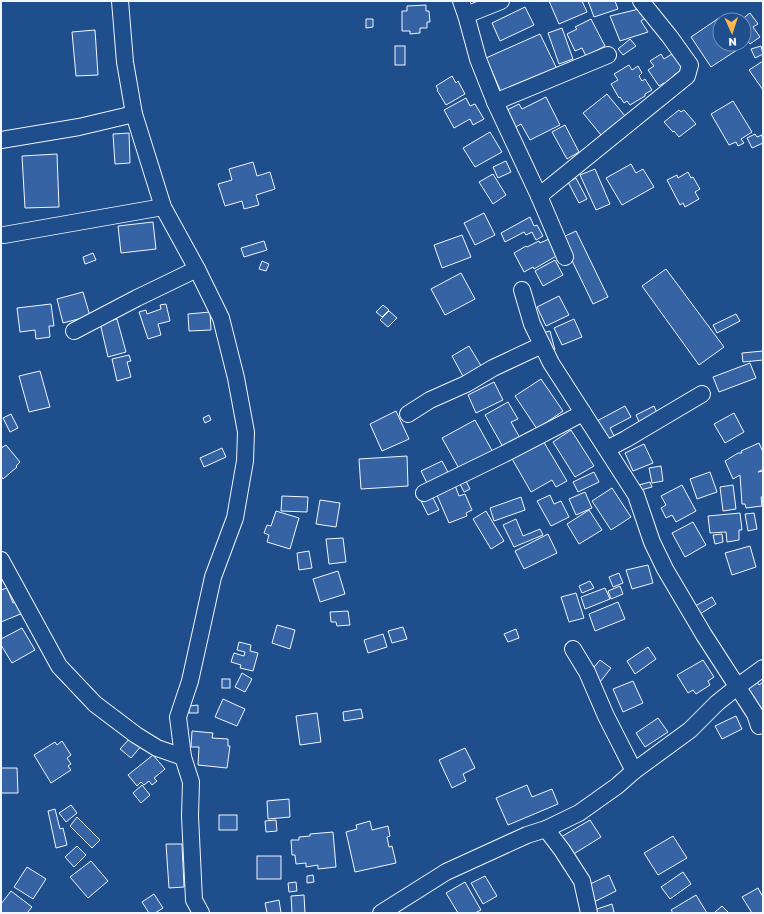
<svg xmlns="http://www.w3.org/2000/svg" width="764" height="914" viewBox="0 0 764 914" font-family="'Golos Text',sans-serif">
  <rect width="100%" height="100%" fill="#1f4e8c"/>
  <g fill="#3563a3" stroke="#f2f6ff">
    <polygon points="549,1 582,1 587,12 559,24"/>
    <polygon points="588,1 615,1 618,9 594,17"/>
    <polygon points="426,5 426,11 429,11 430,22 427,22 427,28 420,28 420,33 410,34 410,31 402,31 402,11 407,11 407,6"/>
    <polygon points="642,5 649,15 641,21 648,32 620,41 610,16 635,10"/>
    <polygon points="525,7 534,25 500,41 492,23"/>
    <polygon points="750,13 758,24 753,27 760,37 750,44 746,39 744,41 744,20 741,20"/>
    <polygon points="719,18 720,20 720,44 737,44 740,48 711,67 691,37"/>
    <polygon points="366,19 373,19 373,27 366,28"/>
    <polygon points="591,19 605,46 586,56 582,48 575,51 567,34 577,29 575,27"/>
    <polygon points="562,28 573,59 559,64 548,33"/>
    <polygon points="95,30 98,75 76,76 72,32"/>
    <polygon points="540,34 557,69 502,94 486,58"/>
    <polygon points="630,39 636,46 623,55 618,49"/>
    <rect x="395" y="46" width="10" height="19"/>
    <polygon points="761,46 763,54 755,58 751,49"/>
    <polygon points="661,54 664,59 672,54 683,69 674,75 677,79 667,87 664,83 659,86 648,70 654,66 650,61"/>
    <polygon points="763,61 763,90 749,70"/>
    <polygon points="629,65 632,70 638,66 642,73 639,76 642,81 645,79 652,90 645,94 645,96 630,105 627,101 624,103 620,97 619,98 611,84 618,80 614,74"/>
    <polygon points="452,76 456,83 458,81 465,94 446,105 437,90 438,89 436,86"/>
    <polygon points="607,94 625,116 601,135 583,113"/>
    <polygon points="546,97 560,125 530,140 521,124 514,128 505,111 519,104 522,109"/>
    <polygon points="466,98 470,106 475,104 484,119 473,125 470,119 454,128 444,110"/>
    <polygon points="733,101 752,132 741,139 744,143 738,146 736,142 729,145 711,114"/>
    <polygon points="679,110 681,112 684,110 696,124 679,137 674,131 673,132 664,122"/>
    <polygon points="565,125 579,152 567,159 552,132"/>
    <polygon points="490,132 502,152 475,167 463,148"/>
    <polygon points="129,133 130,163 115,164 113,134"/>
    <polygon points="755,134 757,137 762,135 763,143 752,148 747,138"/>
    <polygon points="57,154 59,207 25,208 22,156"/>
    <polygon points="506,161 511,172 498,178 493,167"/>
    <polygon points="253,162 257,176 270,172 275,189 256,195 259,205 244,209 242,201 225,206 218,184 232,180 229,169"/>
    <polygon points="631,164 636,173 643,169 654,187 622,205 606,178"/>
    <polygon points="595,169 610,204 596,210 580,175"/>
    <polygon points="688,172 691,178 693,177 700,189 695,192 699,199 685,207 683,203 680,205 667,180 677,175 678,178"/>
    <polygon points="493,174 506,195 493,204 479,182"/>
    <polygon points="576,178 587,199 579,203 568,182"/>
    <polygon points="484,213 495,235 475,245 464,223"/>
    <polygon points="530,217 534,226 537,225 543,236 536,240 532,232 526,235 524,232 505,242 501,233"/>
    <polygon points="153,222 156,249 121,253 118,226"/>
    <polygon points="576,231 608,297 593,304 561,238"/>
    <polygon points="462,235 471,257 442,268 434,245"/>
    <polygon points="549,239 558,255 534,269 533,267 524,272 514,253 526,246 527,247 539,241 540,243"/>
    <polygon points="264,241 267,250 244,257 241,248"/>
    <polygon points="93,253 96,260 85,264 83,257"/>
    <polygon points="555,260 563,275 543,286 535,271"/>
    <polygon points="262,261 269,264 266,271 259,269"/>
    <polygon points="666,269 724,347 699,365 642,286"/>
    <polygon points="461,273 475,299 445,315 431,289"/>
    <polygon points="83,292 90,316 63,323 57,299"/>
    <polygon points="559,296 569,315 546,326 537,307"/>
    <polygon points="51,304 54,326 49,326 50,337 36,339 35,330 20,332 17,308"/>
    <polygon points="166,304 170,321 158,324 161,335 148,339 139,312 146,310 147,314 161,309 160,305"/>
    <polygon points="383,305 389,310 382,317 376,312"/>
    <polygon points="389,311 397,318 388,327 380,320"/>
    <polygon points="210,312 211,330 189,331 188,314"/>
    <polygon points="736,314 740,321 717,333 713,325"/>
    <polygon points="117,319 126,352 108,357 100,323"/>
    <polygon points="574,319 582,337 562,345 554,328"/>
    <polygon points="550,331 555,350 547,353 542,333"/>
    <polygon points="469,346 483,369 465,380 452,356"/>
    <polygon points="763,351 763,360 743,362 742,353"/>
    <polygon points="129,355 131,361 127,362 131,377 117,381 112,359"/>
    <polygon points="750,363 756,378 719,392 713,377"/>
    <polygon points="40,371 50,407 29,412 19,376"/>
    <polygon points="541,379 563,411 537,429 515,396"/>
    <polygon points="494,382 503,400 476,413 468,395"/>
    <polygon points="508,402 518,419 511,422 520,438 503,447 485,415"/>
    <polygon points="625,406 631,417 610,428 615,438 607,443 595,422"/>
    <polygon points="654,406 658,415 640,424 636,415"/>
    <polygon points="396,411 409,439 382,451 370,424"/>
    <polygon points="734,413 744,432 725,443 714,424"/>
    <polygon points="11,414 18,428 10,432 3,418"/>
    <polygon points="209,415 211,420 205,423 203,418"/>
    <polygon points="475,420 494,454 461,472 442,438"/>
    <polygon points="571,430 594,466 575,477 553,442"/>
    <polygon points="542,439 567,481 556,487 552,480 531,492 511,457"/>
    <polygon points="759,443 763,452 763,469 758,472 763,471 763,497 761,497 762,506 746,508 745,504 742,504 740,475 733,479 725,461 738,453 742,453 741,451"/>
    <polygon points="644,444 653,463 633,471 625,453"/>
    <polygon points="6,445 20,462 16,466 17,467 3,479 1,476 1,448"/>
    <polygon points="222,448 226,457 204,467 200,458"/>
    <polygon points="407,456 408,486 361,489 359,459"/>
    <polygon points="442,461 451,478 430,489 421,471"/>
    <polygon points="661,466 663,481 652,483 649,468"/>
    <polygon points="594,472 599,482 578,492 573,482"/>
    <polygon points="710,472 717,492 697,499 690,479"/>
    <polygon points="465,479 470,489 464,492 459,482"/>
    <polygon points="650,482 652,487 637,491 635,486"/>
    <polygon points="455,485 459,496 465,494 472,510 466,513 467,516 449,523 436,493"/>
    <polygon points="682,485 696,511 676,522 672,515 666,518 661,508 666,505 661,496"/>
    <polygon points="733,485 736,509 723,511 720,487"/>
    <polygon points="612,488 631,517 611,530 592,501"/>
    <polygon points="585,492 592,508 576,515 569,499"/>
    <polygon points="431,494 439,510 428,515 420,499"/>
    <polygon points="550,495 554,504 561,501 569,517 551,526 537,501"/>
    <polygon points="282,496 308,497 307,512 281,511"/>
    <polygon points="521,497 525,510 494,521 490,508"/>
    <polygon points="320,500 340,503 336,527 316,524"/>
    <polygon points="589,510 602,530 579,544 567,524"/>
    <polygon points="276,511 299,518 290,549 267,542 269,535 264,533 267,525 271,526"/>
    <polygon points="486,511 504,541 491,549 473,519"/>
    <polygon points="740,513 742,530 739,530 739,540 727,542 726,532 710,533 708,516"/>
    <polygon points="754,513 757,529 748,531 745,514"/>
    <polygon points="516,519 523,536 540,529 543,535 514,547 503,525"/>
    <polygon points="693,522 706,545 685,557 672,533"/>
    <polygon points="548,534 557,553 524,569 515,551"/>
    <polygon points="722,534 723,542 715,544 713,535"/>
    <polygon points="343,538 346,562 329,564 326,539"/>
    <polygon points="750,546 756,567 732,575 725,553"/>
    <polygon points="309,551 312,568 299,570 297,553"/>
    <polygon points="648,565 653,583 632,589 626,570"/>
    <polygon points="338,571 345,594 320,602 313,579"/>
    <polygon points="619,573 623,583 613,587 609,577"/>
    <polygon points="590,581 594,588 582,593 579,586"/>
    <polygon points="620,586 623,594 611,599 608,591"/>
    <polygon points="7,588 13,603 18,601 23,613 1,622 1,590"/>
    <polygon points="605,588 610,599 585,609 581,597"/>
    <polygon points="576,593 584,618 569,622 561,597"/>
    <polygon points="712,597 716,604 700,614 695,606"/>
    <polygon points="618,602 625,619 595,631 589,614"/>
    <polygon points="348,611 350,625 337,626 336,622 331,622 330,612"/>
    <polygon points="277,625 295,630 290,649 272,643"/>
    <polygon points="403,627 407,639 392,643 388,631"/>
    <polygon points="22,628 35,650 12,663 1,645 1,639"/>
    <polygon points="516,629 519,638 508,642 504,634"/>
    <polygon points="383,634 387,647 368,653 364,640"/>
    <polygon points="239,642 251,645 250,651 258,653 253,671 240,668 241,665 231,662 234,653 244,656 245,652 237,650"/>
    <polygon points="648,647 656,659 635,674 627,661"/>
    <polygon points="600,660 611,668 600,682 589,673"/>
    <polygon points="703,660 714,677 708,681 710,685 696,694 693,690 688,693 677,675"/>
    <polygon points="242,673 252,679 245,692 235,687"/>
    <rect x="222" y="679" width="8" height="9"/>
    <polygon points="633,681 643,703 623,712 613,689"/>
    <polygon points="757,682 759,685 763,682 763,721 743,690"/>
    <polygon points="223,699 245,709 237,726 215,717"/>
    <polygon points="198,705 198,713 189,713 189,706"/>
    <polygon points="361,709 363,718 344,721 343,712"/>
    <polygon points="317,713 321,742 300,745 296,716"/>
    <polygon points="736,716 742,729 722,739 715,726"/>
    <polygon points="658,718 668,732 645,747 636,733"/>
    <polygon points="192,731 213,733 212,738 228,739 228,746 230,746 227,768 198,765 199,747 191,747"/>
    <polygon points="132,736 142,745 131,758 120,749"/>
    <polygon points="62,741 71,755 67,758 71,764 68,766 71,770 51,783 34,755 55,742 57,745"/>
    <polygon points="465,748 475,768 463,774 466,781 452,788 439,760"/>
    <polygon points="153,755 165,769 154,778 157,781 152,785 149,781 144,785 141,782 137,786 128,775"/>
    <polygon points="1,768 17,768 18,793 1,793"/>
    <polygon points="142,785 150,795 141,803 133,793"/>
    <polygon points="527,785 532,797 552,789 558,804 508,825 496,798"/>
    <polygon points="289,799 290,817 268,819 267,801"/>
    <polygon points="71,805 77,813 66,822 59,813"/>
    <polygon points="55,809 60,829 63,828 67,845 56,848 48,811"/>
    <rect x="219" y="815" width="18" height="15"/>
    <polygon points="77,817 100,840 92,848 70,826"/>
    <polygon points="276,820 277,831 266,832 265,821"/>
    <polygon points="590,820 601,837 572,855 561,837"/>
    <polygon points="370,821 372,830 388,826 390,836 387,837 389,847 392,846 396,863 355,872 346,832 357,829 356,825"/>
    <polygon points="333,832 336,867 318,869 318,865 306,867 306,863 296,864 295,855 292,855 291,840 299,840 299,837 310,836 310,834"/>
    <polygon points="673,836 687,858 658,875 644,853"/>
    <polygon points="166,844 182,844 184,887 169,888"/>
    <polygon points="77,846 86,855 74,867 65,857"/>
    <rect x="257" y="856" width="24" height="23"/>
    <polygon points="91,861 108,881 88,898 70,877"/>
    <polygon points="27,867 46,879 33,899 14,887"/>
    <polygon points="683,872 691,884 670,899 661,887"/>
    <polygon points="313,875 314,882 307,883 307,876"/>
    <polygon points="609,875 616,891 592,903 584,887"/>
    <polygon points="485,876 497,896 483,904 471,883"/>
    <polygon points="296,882 297,891 289,892 288,883"/>
    <polygon points="465,882 481,910 475,913 458,913 446,893"/>
    <polygon points="758,888 763,897 763,913 752,913 742,897"/>
    <polygon points="11,891 32,907 27,913 1,913 1,904"/>
    <polygon points="154,894 163,908 155,913 149,913 142,902"/>
    <polygon points="304,895 305,913 292,913 291,896"/>
    <polygon points="696,895 707,913 673,913 671,910"/>
    <polygon points="279,900 281,913 267,913 265,903"/>
    <polygon points="612,904 614,912 610,913 592,913 591,911"/>
    <polygon points="722,906 729,913 714,913"/>
  </g>
  <g fill="none" stroke-linecap="round" stroke-linejoin="round">
    <g stroke="#f2f6ff" stroke-width="18">
      <g id="minor">
        <polyline points="120,1 125,62 134,114 163,207 197,269 221,318 236,378 246,432 245,461 235,518 213,577 190,681 178,717 183,757 191,782 190,816 194,900 201,913"/>
        <polyline points="461,1 466,15 478,59 495,102 539,196 565,257"/>
        <polyline points="466,15 501,1"/>
        <polyline points="495,102 608,55"/>
        <polyline points="1,140 79,127 134,114"/>
        <polyline points="539,196 687,76 690,65 670,37 641,1"/>
        <polyline points="4,235 163,207"/>
        <polyline points="522,290 532,324 551,363 636,495 652,542 665,569 704,635 755,714 759,726"/>
        <polyline points="74,331 137,298 197,269"/>
        <polyline points="408,414 430,400 466,384 493,368 542,345"/>
        <polyline points="607,449 626,439 702,394"/>
        <polyline points="424,493 504,454 583,413"/>
        <polyline points="1,560 59,666 95,704 136,735 157,748 183,757"/>
        <polyline points="573,649 587,672 606,716 634,771"/>
        <polyline points="546,829 562,850 582,881 589,913"/>
        <polyline points="381,913 446,872 527,835 546,829 579,813 617,786 634,771 690,730 717,703 737,687 763,668"/>
      </g>
    </g>
    <use href="#minor" stroke="#1f4e8c" stroke-width="16"/>
  </g>
  <rect width="764" height="914" fill="none" stroke="#f2f6ff" stroke-width="4"/>
  <g transform="translate(732 32) rotate(177)"><circle r="19" fill="#1f4e8c" stroke="#7391ba"/>
  <path d="M0-3L7 15L0 10L-7 15Z" fill="#ffb74d"/>
  <text y="-6" font-size="11" font-weight="bold" text-anchor="middle" fill="#f2f6ff">N</text>
  </g>
</svg>
